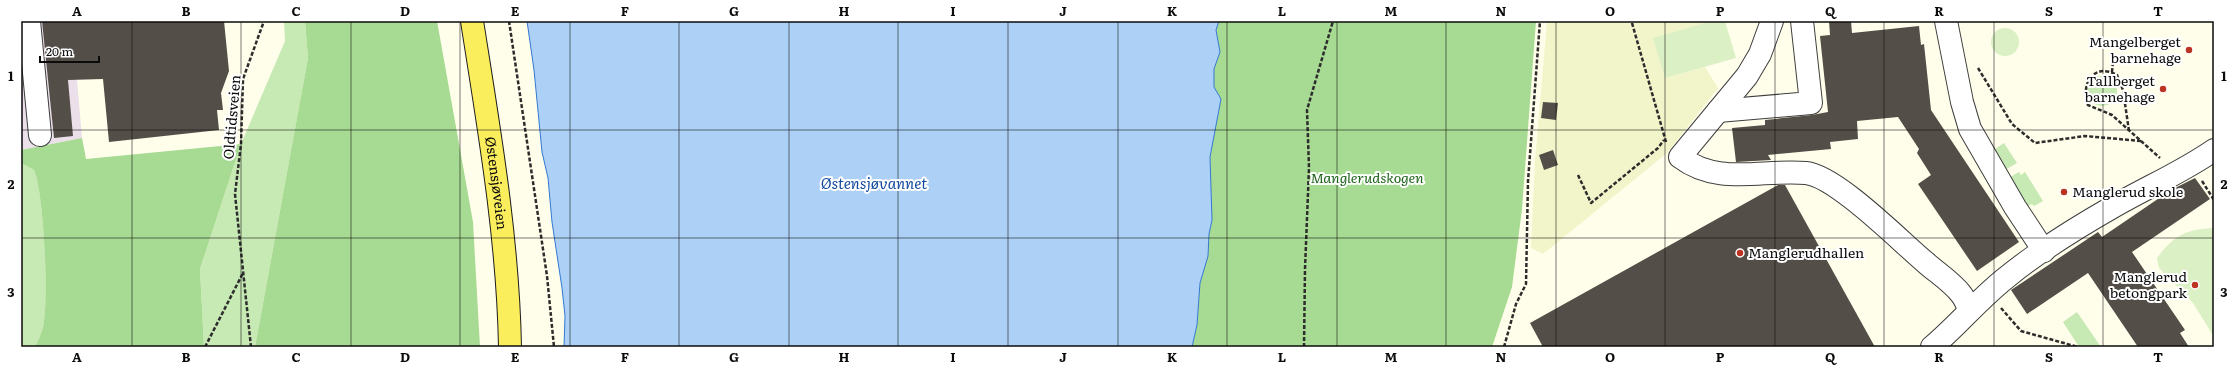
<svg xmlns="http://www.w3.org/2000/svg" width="2235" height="368" viewBox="0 0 2235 368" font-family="Literata,serif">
  <rect width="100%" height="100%" fill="#fffeea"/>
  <polygon fill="#ebdfea" points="21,21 72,21 82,138 21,150"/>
  <polygon fill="#f2f5ca" points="1547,21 1711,21 1665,78 1705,67 1718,88 1667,153 1543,254 1531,248 1535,161"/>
  <g fill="#c7e9b3">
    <polygon points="284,21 305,21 308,58 255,347 204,347 200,269 241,144 285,41"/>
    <circle cx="2102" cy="91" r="15"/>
    <polygon points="2004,143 2017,163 2005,170 1992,151"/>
    <path d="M 21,163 L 34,170 C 44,193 49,301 43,327 C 41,334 38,341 35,347 L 21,347 Z"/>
    <polygon points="2019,172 2021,175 2025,172 2043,201 2034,206 2032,204 2028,206 2010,177"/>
    <polygon points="2077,312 2101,347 2079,347 2063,322"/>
  </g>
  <g fill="#a7da92">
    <polygon points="305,21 437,21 473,222 480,347 255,347 308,58"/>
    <polygon points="1219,21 1536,21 1522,209 1512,287 1492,347 1192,347 1197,325 1200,283 1208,256 1209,234 1212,220 1210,157 1221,99 1214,87 1214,69 1220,52 1216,29"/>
    <path d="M 82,138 L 86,159 L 241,144 L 200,269 L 204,347 L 35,347 C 38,341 41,334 43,327 C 49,301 44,193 34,170 L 21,163 L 21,150 Z"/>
  </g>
  <g fill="#dbf0c5">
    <polygon points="1712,21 1725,21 1736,58 1665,78 1653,38"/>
    <circle cx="2005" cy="42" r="14"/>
    <path d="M 2212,228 L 2214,229 L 2214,337 L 2193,303 L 2159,268 L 2157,258 C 2174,236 2184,230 2212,228 Z"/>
  </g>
  <polygon fill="#add0f7" stroke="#3378d0" points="527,21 1219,21 1216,30 1220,52 1214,69 1214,87 1221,99 1210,157 1212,220 1209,234 1208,256 1200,283 1197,325 1192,347 564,347 565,316 562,288 552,222 548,178 542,152 534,70"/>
  <g fill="#544e48">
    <polygon points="42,21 224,21 229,71 221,93 223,110 217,110 219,130 109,142 103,79 68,80 73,136 54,138"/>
    <polygon points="1829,21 1851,21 1852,33 1919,26 1921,45 1924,44 1931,110 2019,242 1977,271 1918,184 1931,175 1917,153 1919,149 1898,117 1857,121 1858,139 1830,142 1831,149 1768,155 1771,160 1736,162 1732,128 1765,125 1765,120 1812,115 1828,112 1820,36 1830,35"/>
    <polygon points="1543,102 1558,103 1556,120 1541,118"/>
    <polygon points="1553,150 1558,165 1544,170 1539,155"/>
    <polygon points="2195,178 2210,199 2132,252 2185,330 2180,333 2189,347 2138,347 2088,273 2027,314 2011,290 2098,232 2102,237 2171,190"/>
    <polygon points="1778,185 1785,185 1875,347 1543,347 1530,323"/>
  </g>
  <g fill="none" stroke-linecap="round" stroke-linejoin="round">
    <g stroke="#3e3e3e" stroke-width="24">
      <g id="minor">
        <polyline points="29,21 40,135"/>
        <path d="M 1772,21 L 1760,54 L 1747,76 L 1680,157 C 1718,186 1762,169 1806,173 C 1836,176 1900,241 1925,262 C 1936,272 1952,282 1961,294 C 1965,299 1967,305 1970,310"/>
        <polyline points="1946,21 1962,102 1970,129 2015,207 2044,251"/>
        <polyline points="1718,111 1811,103 1802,21"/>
        <path d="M 1932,347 C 1958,325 1980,298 2007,277 C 2039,251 2076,228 2111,208 C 2145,188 2181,173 2214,150"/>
      </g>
    </g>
    <g stroke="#1c1c1c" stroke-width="24">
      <g id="major">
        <path id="s1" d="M 472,21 C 489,129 508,238 510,347"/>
      </g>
    </g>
    <g stroke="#2d2d2d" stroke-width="2.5" stroke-dasharray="4 2" stroke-linecap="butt">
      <polyline points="509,21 547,276 554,347"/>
      <polyline points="1632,23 1666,142"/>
      <polyline points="1978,68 2012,124 2035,143 2085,136 2141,141"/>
      <polyline points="2112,72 2113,61"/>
      <path d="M 2129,131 L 2123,90 L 2117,75 C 2094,62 2080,84 2088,105 L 2112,115 L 2160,158"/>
      <polyline points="1578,175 1591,203 1658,148 1664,140"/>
      <polyline points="2202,181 2214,200"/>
      <polyline points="2001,308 2021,331 2078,347"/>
      <polyline points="205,347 243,273"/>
      <polyline points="251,347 235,194 241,144 243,79 264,21"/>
      <polyline points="1304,347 1305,269 1309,168 1307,110 1333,21"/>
      <polyline points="1504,347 1516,304 1526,284 1528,181 1540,21"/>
    </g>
    <use href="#minor" stroke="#fff" stroke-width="22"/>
    <use href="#major" stroke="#fbee5d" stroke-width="22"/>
  </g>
  <path fill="none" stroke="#0b0b0b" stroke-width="1" stroke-opacity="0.55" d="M 132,21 L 132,347M 241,21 L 241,347M 351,21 L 351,347M 460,21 L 460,347M 570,21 L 570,347M 679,21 L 679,347M 789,21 L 789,347M 898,21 L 898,347M 1008,21 L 1008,347M 1118,21 L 1118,347M 1227,21 L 1227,347M 1337,21 L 1337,347M 1446,21 L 1446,347M 1556,21 L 1556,347M 1665,21 L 1665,347M 1775,21 L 1775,347M 1884,21 L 1884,347M 1994,21 L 1994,347M 2103,21 L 2103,347M 21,130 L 2214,130M 21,238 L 2214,238"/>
  <g fill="#bd3321" stroke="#fff" stroke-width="1.5">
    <circle cx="2189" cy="50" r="4"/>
    <circle cx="2163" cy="89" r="4"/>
    <circle cx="2064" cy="192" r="4"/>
    <circle cx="1740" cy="253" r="4"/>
    <circle cx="2195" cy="285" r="4"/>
  </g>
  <g text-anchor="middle" stroke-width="4" stroke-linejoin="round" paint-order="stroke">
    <g font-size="14" fill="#0b0b0b" stroke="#fff" text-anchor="end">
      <text x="2181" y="47">Mangelberget<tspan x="2181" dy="16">barnehage</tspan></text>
      <text x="2155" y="86">Tallberget<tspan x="2155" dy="16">barnehage</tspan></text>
      <text x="2072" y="197" text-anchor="start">Manglerud skole</text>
      <text x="1748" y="258" text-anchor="start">Manglerudhallen</text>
      <text x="2187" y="282">Manglerud<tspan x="2187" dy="16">betongpark</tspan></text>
    </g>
    <g font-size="14" fill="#0b0b0b" stroke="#fff">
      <text transform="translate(232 117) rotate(-85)" y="5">Oldtidsveien</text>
      <text dy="5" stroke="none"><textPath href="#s1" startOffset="164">Østensjøveien</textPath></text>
    </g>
    <g font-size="14" font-style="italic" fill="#1f641b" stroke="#fff">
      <text x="1367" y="183">Manglerudskogen</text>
    </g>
    <g font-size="15" font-style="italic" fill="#134b9f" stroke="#fff">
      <text x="874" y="189">Østensjøvannet</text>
    </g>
  </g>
  <rect width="2235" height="368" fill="none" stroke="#ffffff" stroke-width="44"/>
  <path d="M40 56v6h59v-6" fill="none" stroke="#0b0b0b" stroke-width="2"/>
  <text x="46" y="56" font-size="12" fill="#0b0b0b" stroke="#ffffff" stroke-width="3" paint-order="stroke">20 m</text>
  <rect x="22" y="22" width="2191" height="324" fill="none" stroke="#0b0b0b" stroke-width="1.5"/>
  <g font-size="13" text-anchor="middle" font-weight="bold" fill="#0b0b0b">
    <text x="77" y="16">A</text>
    <text x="186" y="16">B</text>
    <text x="296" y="16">C</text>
    <text x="405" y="16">D</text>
    <text x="515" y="16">E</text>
    <text x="625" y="16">F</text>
    <text x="734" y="16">G</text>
    <text x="844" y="16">H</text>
    <text x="953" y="16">I</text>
    <text x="1063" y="16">J</text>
    <text x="1172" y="16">K</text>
    <text x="1282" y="16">L</text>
    <text x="1391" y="16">M</text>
    <text x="1501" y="16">N</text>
    <text x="1610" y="16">O</text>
    <text x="1720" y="16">P</text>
    <text x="1830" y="16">Q</text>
    <text x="1939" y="16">R</text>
    <text x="2049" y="16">S</text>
    <text x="2158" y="16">T</text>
    <text x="11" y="81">1</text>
    <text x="2224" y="81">1</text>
    <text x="11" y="189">2</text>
    <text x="2224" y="189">2</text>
    <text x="11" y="297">3</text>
    <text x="2224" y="297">3</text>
    <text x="77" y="362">A</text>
    <text x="186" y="362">B</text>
    <text x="296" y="362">C</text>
    <text x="405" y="362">D</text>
    <text x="515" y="362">E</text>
    <text x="625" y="362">F</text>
    <text x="734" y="362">G</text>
    <text x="844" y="362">H</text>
    <text x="953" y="362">I</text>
    <text x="1063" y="362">J</text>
    <text x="1172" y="362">K</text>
    <text x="1282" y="362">L</text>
    <text x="1391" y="362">M</text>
    <text x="1501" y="362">N</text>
    <text x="1610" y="362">O</text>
    <text x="1720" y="362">P</text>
    <text x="1830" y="362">Q</text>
    <text x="1939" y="362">R</text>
    <text x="2049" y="362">S</text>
    <text x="2158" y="362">T</text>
  </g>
</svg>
